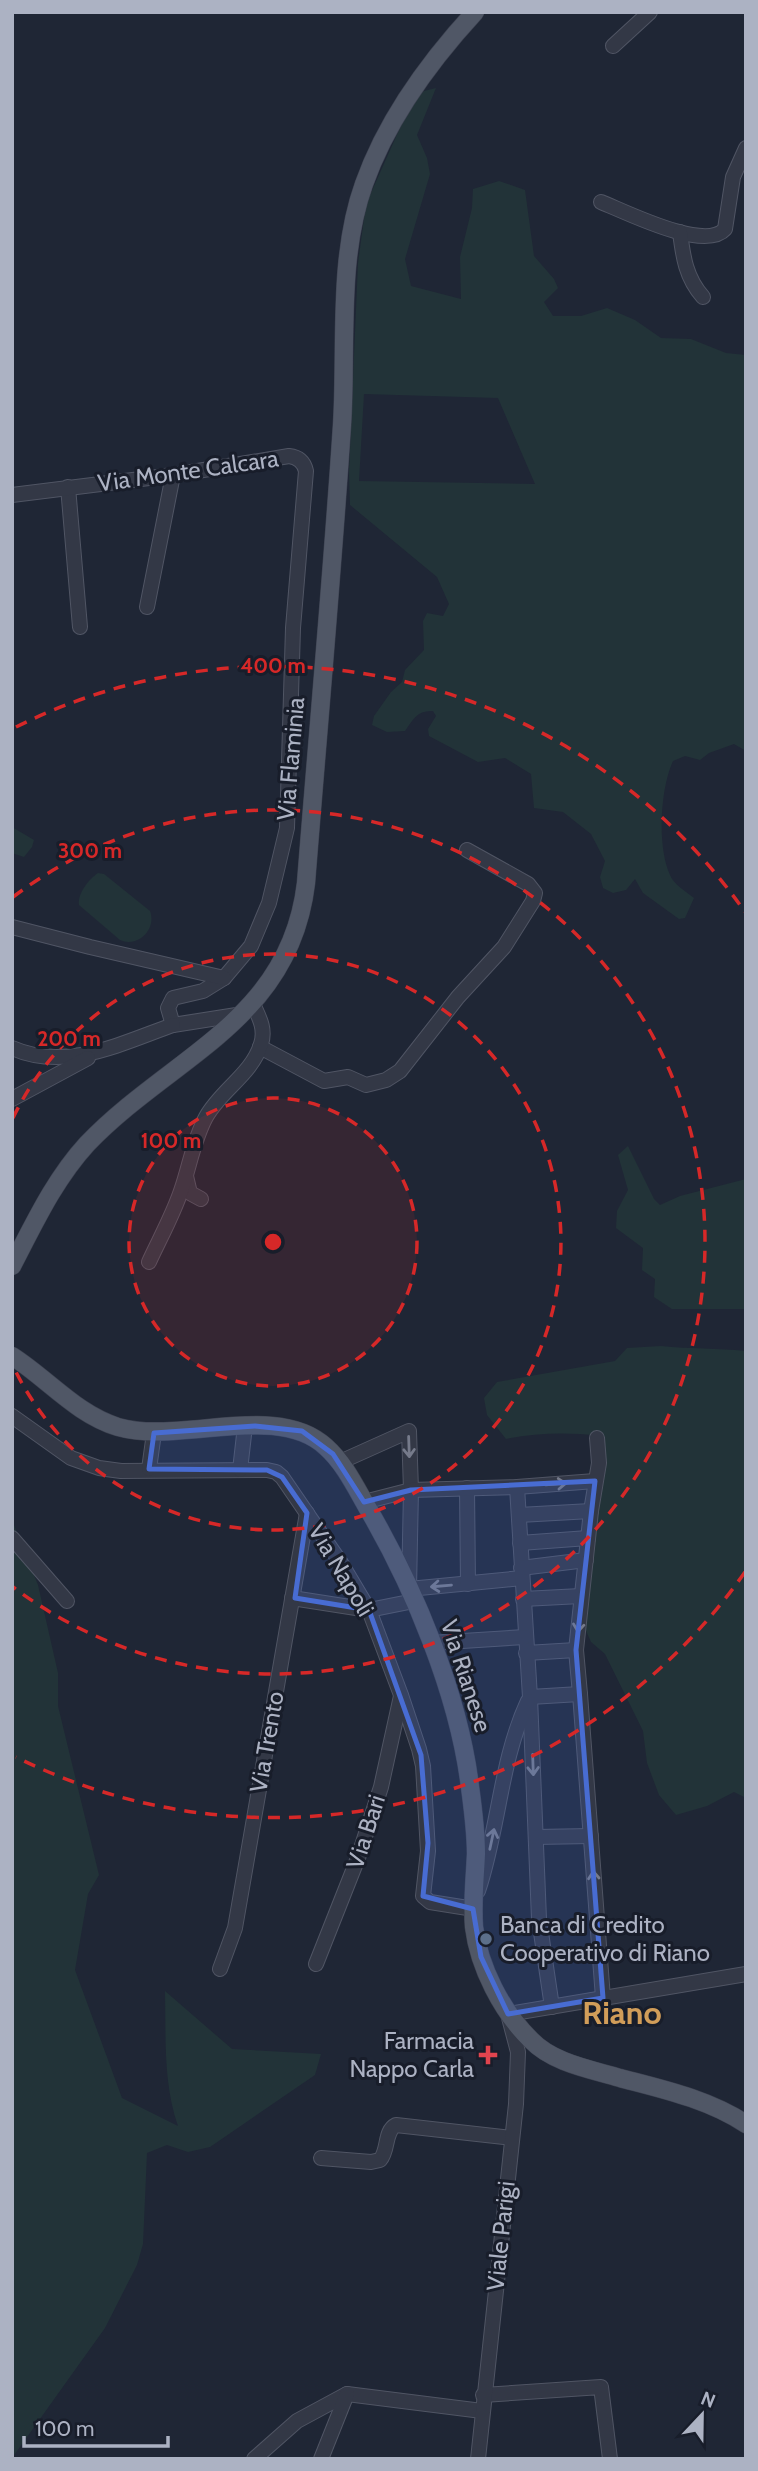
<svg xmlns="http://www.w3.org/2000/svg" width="758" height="2471" viewBox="0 0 758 2471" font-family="Cabin,sans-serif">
  <rect width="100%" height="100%" fill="#1f2635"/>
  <g fill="#223338" fill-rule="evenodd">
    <path d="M 436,88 L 417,135 L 427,158 L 430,174 L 405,259 L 411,286 L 461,299 L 460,257 L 472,208 L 473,189 L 499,181 L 525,190 L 534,256 L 554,279 L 558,288 L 544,302 L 553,316 L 581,316 L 607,308 L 635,320 L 661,338 L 691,339 L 726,353 L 746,355 L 746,751 L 734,744 L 709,753 L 700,760 L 685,756 L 673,761 C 660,789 657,847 670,875 C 673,884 687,892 694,898 L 685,918 L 679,919 L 643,893 L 635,879 L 626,890 L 613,893 L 603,888 L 600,877 L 605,861 L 591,834 L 563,812 L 534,808 L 531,774 L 505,758 L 478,762 L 429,736 L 428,729 L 436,716 L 433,711 C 418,710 413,719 405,731 L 387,732 L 372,725 L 374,716 L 391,692 L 402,682 L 405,670 L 424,650 L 423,621 L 427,613 L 443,616 L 449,604 L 437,577 L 350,505 L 349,472 L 358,263 L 366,204 L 412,101 L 424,91 ZM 364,394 L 498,398 L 535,484 L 359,481 Z"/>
    <polygon points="12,827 34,840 32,847 24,857 12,853"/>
    <path d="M 98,873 L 104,874 L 150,911 C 157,929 138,948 120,940 L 79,905 C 77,894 89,879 98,873 Z"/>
    <polygon points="628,1146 654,1199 660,1205 680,1196 746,1179 746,1309 672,1309 654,1297 655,1279 642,1270 643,1248 616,1228 617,1211 628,1190 618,1155"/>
    <path d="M 661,1346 C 690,1349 717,1348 746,1351 L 746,1798 L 734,1792 L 707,1806 L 676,1815 L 659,1795 L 647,1763 L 643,1731 L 605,1654 L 591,1642 L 583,1624 L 599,1436 C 567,1432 537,1433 506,1439 L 487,1415 L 484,1398 L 497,1382 L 615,1361 L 627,1348 Z"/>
    <path d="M 12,1520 L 38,1585 L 58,1673 L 58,1706 L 99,1875 L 88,1894 L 75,1970 L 122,2098 L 178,2126 C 163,2083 166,2036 165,1991 L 232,2049 L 321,2054 L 315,2075 L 210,2147 L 188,2152 L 167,2145 L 147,2153 L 143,2244 L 137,2265 L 105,2328 L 12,2458 Z"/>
  </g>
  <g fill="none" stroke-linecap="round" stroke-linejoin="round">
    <g stroke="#505564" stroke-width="16">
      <g id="minor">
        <polyline points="613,46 650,12"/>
        <path d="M 601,202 C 626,212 705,252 725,229 L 733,177 L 746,148"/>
        <path d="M 680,232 C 683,257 686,278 703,297"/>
        <polyline points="68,487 80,627"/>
        <path d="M 12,495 L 173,475 L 289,456 C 298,457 304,462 306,471 L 293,628 L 287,828 L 269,903 L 251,946 L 224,978 L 203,991 L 173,998 L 168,1008 L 173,1025 L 243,1014"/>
        <polyline points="147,607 173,475"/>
        <polyline points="12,927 90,947 224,978"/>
        <polyline points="260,1047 324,1081 348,1077 366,1085 386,1080 400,1071 458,997 504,947 533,901 535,893 528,884 467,850"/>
        <path d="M 12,1048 C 66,1072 122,1043 173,1025"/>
        <polyline points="12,1099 88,1058"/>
        <polyline points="186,1176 190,1193 201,1199"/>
        <path d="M 149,1262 C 160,1238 174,1213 182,1188 C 190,1164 194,1139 206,1117 C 221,1090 252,1074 261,1044 C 266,1029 259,1017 253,1004"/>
        <polyline points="12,1416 71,1458 99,1468 121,1471 267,1470 276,1472 282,1477 341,1563 369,1610 401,1695 419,1749 423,1766 428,1851 423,1896 430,1902 474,1909"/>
        <polyline points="340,1462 409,1431 411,1490 409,1589 522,1578"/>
        <polyline points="149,1469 154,1433"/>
        <polyline points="240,1470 245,1426"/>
        <polyline points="517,1487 530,1697 539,1919 552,2007"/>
        <polyline points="467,1488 468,1584"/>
        <polyline points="364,1502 411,1490 517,1487 595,1481"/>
        <polyline points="519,1515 591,1511"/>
        <polyline points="12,1538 67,1601"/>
        <polyline points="520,1543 588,1538"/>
        <polyline points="521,1568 586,1560"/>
        <polyline points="292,1598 369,1610 414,1601"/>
        <polyline points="523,1599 581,1596"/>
        <polyline points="431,1643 525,1637"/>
        <polyline points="576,1650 591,1511 599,1463 597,1438"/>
        <polyline points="526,1653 576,1650 580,1694 530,1697"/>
        <polyline points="580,1694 603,1998"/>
        <polyline points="536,1837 591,1836"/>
        <path d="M 478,1891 C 499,1829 500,1761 528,1701"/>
        <polyline points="316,1964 358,1858 381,1787 401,1696"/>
        <polyline points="220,1969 235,1928 307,1513"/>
        <path d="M 321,2158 L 371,2162 L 380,2160 C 389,2150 384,2131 396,2125 L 512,2138"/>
        <polyline points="483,2395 601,2387 610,2459"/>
        <polyline points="254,2459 297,2421 347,2394 482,2411"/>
        <polyline points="321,2459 347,2394"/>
        <polyline points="478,2459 516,2104 518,2052 508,2014 746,1974"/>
      </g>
    </g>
    <g stroke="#3c4150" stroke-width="19">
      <g id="major">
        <path d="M 12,1266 C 34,1224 54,1180 87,1144 C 171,1056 290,1021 306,883 C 318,731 332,578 342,425 C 347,347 337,259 364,184 C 387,119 428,63 475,12"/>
        <path d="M 12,1356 C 48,1379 76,1414 118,1427 C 180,1445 277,1401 326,1447 C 344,1463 355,1486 367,1507 C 414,1587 459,1695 470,1787 C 473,1809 476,1831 476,1854 C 475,1878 472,1902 474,1927 C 479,1967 502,2012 531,2040 C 553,2063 590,2069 620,2078 C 662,2089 708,2099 746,2124"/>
      </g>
    </g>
    <use href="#minor" stroke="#333846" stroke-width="14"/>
    <use href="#major" stroke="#505766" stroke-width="18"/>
  </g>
  <defs><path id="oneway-shaft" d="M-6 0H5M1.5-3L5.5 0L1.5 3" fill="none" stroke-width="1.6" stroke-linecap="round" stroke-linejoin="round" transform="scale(1.75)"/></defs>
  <g stroke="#767b8b">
    <use href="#oneway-shaft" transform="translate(409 1447) rotate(88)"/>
    <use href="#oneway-shaft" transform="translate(556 1484) rotate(-4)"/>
    <use href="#oneway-shaft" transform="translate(441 1586) rotate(175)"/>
    <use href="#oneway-shaft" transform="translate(579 1622) rotate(96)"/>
    <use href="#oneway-shaft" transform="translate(533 1765) rotate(88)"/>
    <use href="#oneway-shaft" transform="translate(492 1839) rotate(-78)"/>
    <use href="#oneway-shaft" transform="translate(594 1881) rotate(-94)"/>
  </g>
  <path fill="#486cd2" fill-opacity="0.2" stroke="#486cd2" stroke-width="5" stroke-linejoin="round" d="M 255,1426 L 302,1431 L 333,1454 L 364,1502 L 411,1490 L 595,1481 L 576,1650 L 603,1998 L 508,2014 L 481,1957 L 473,1909 L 423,1896 L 428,1843 L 421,1755 L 369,1610 L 295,1598 L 307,1513 L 282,1477 L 267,1470 L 149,1469 L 154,1433 Z"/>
  <circle cx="273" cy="1242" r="144" fill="#d62828" fill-opacity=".12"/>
  <g fill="none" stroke="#d62828" stroke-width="3.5" stroke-dasharray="12 9">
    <circle cx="273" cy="1242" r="144"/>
    <path d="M13 1118A288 288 0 1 1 13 1366"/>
    <path d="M13 897A432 432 0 1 1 13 1587"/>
    <path d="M745 1572A576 576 0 0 1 16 1757M16 727A576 576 0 0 1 745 912"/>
  </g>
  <circle fill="#5c6f8a" stroke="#181d2a" stroke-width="2.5" cx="486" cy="1939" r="7"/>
  <path fill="#e0444e" stroke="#181d2a" stroke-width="2.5" d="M484.5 2044.5h7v7h7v7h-7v7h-7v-7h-7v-7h7z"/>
  <g text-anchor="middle" stroke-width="6" stroke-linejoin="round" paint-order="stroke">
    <g font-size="24" fill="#acb2c3" stroke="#181d2a">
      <text transform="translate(188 471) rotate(-8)" y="8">Via Monte Calcara</text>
      <text transform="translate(291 759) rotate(-85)" y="8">Via Flaminia</text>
      <text transform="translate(341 1570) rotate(59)" y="8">Via Napoli</text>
      <text transform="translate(466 1676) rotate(72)" y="8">Via Rianese</text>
      <text transform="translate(267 1742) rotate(-80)" y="8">Via Trento</text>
      <text transform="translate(366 1832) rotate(-72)" y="8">Via Bari</text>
      <text transform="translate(501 2236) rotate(-84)" y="8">Viale Parigi</text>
    </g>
    <g font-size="24" fill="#acb2c3" stroke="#181d2a" text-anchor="start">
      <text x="500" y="1933">Banca di Credito<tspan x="500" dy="28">Cooperativo di Riano</tspan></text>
      <text x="474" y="2049" text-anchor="end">Farmacia<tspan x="474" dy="28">Nappo Carla</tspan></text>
    </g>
    <g font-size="32" font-weight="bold" fill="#d19d59" stroke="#181d2a">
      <text x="622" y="2024">Riano</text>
    </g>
  </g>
  <circle cx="273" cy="1242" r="10" fill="#d62828" stroke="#181d2a" stroke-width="3.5"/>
  <g font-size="21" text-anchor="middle" font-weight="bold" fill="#d62828" stroke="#181d2a" stroke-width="6" stroke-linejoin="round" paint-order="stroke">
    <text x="273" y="673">400 m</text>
    <text x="90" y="858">300 m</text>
    <text x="69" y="1046">200 m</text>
    <text x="171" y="1148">100 m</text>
  </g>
  <rect width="758" height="2471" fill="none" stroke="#acb2c3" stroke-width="28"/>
  <g transform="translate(702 2415) rotate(22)" stroke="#181d2a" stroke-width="5" paint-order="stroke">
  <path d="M0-5L12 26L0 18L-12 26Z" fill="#acb2c3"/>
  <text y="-10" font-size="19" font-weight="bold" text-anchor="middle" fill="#acb2c3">N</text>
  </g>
  <path d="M24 2436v10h144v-10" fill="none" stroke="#acb2c3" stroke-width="3.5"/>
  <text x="35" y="2436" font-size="21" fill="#acb2c3" stroke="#181d2a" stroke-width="5" paint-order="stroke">100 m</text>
</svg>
